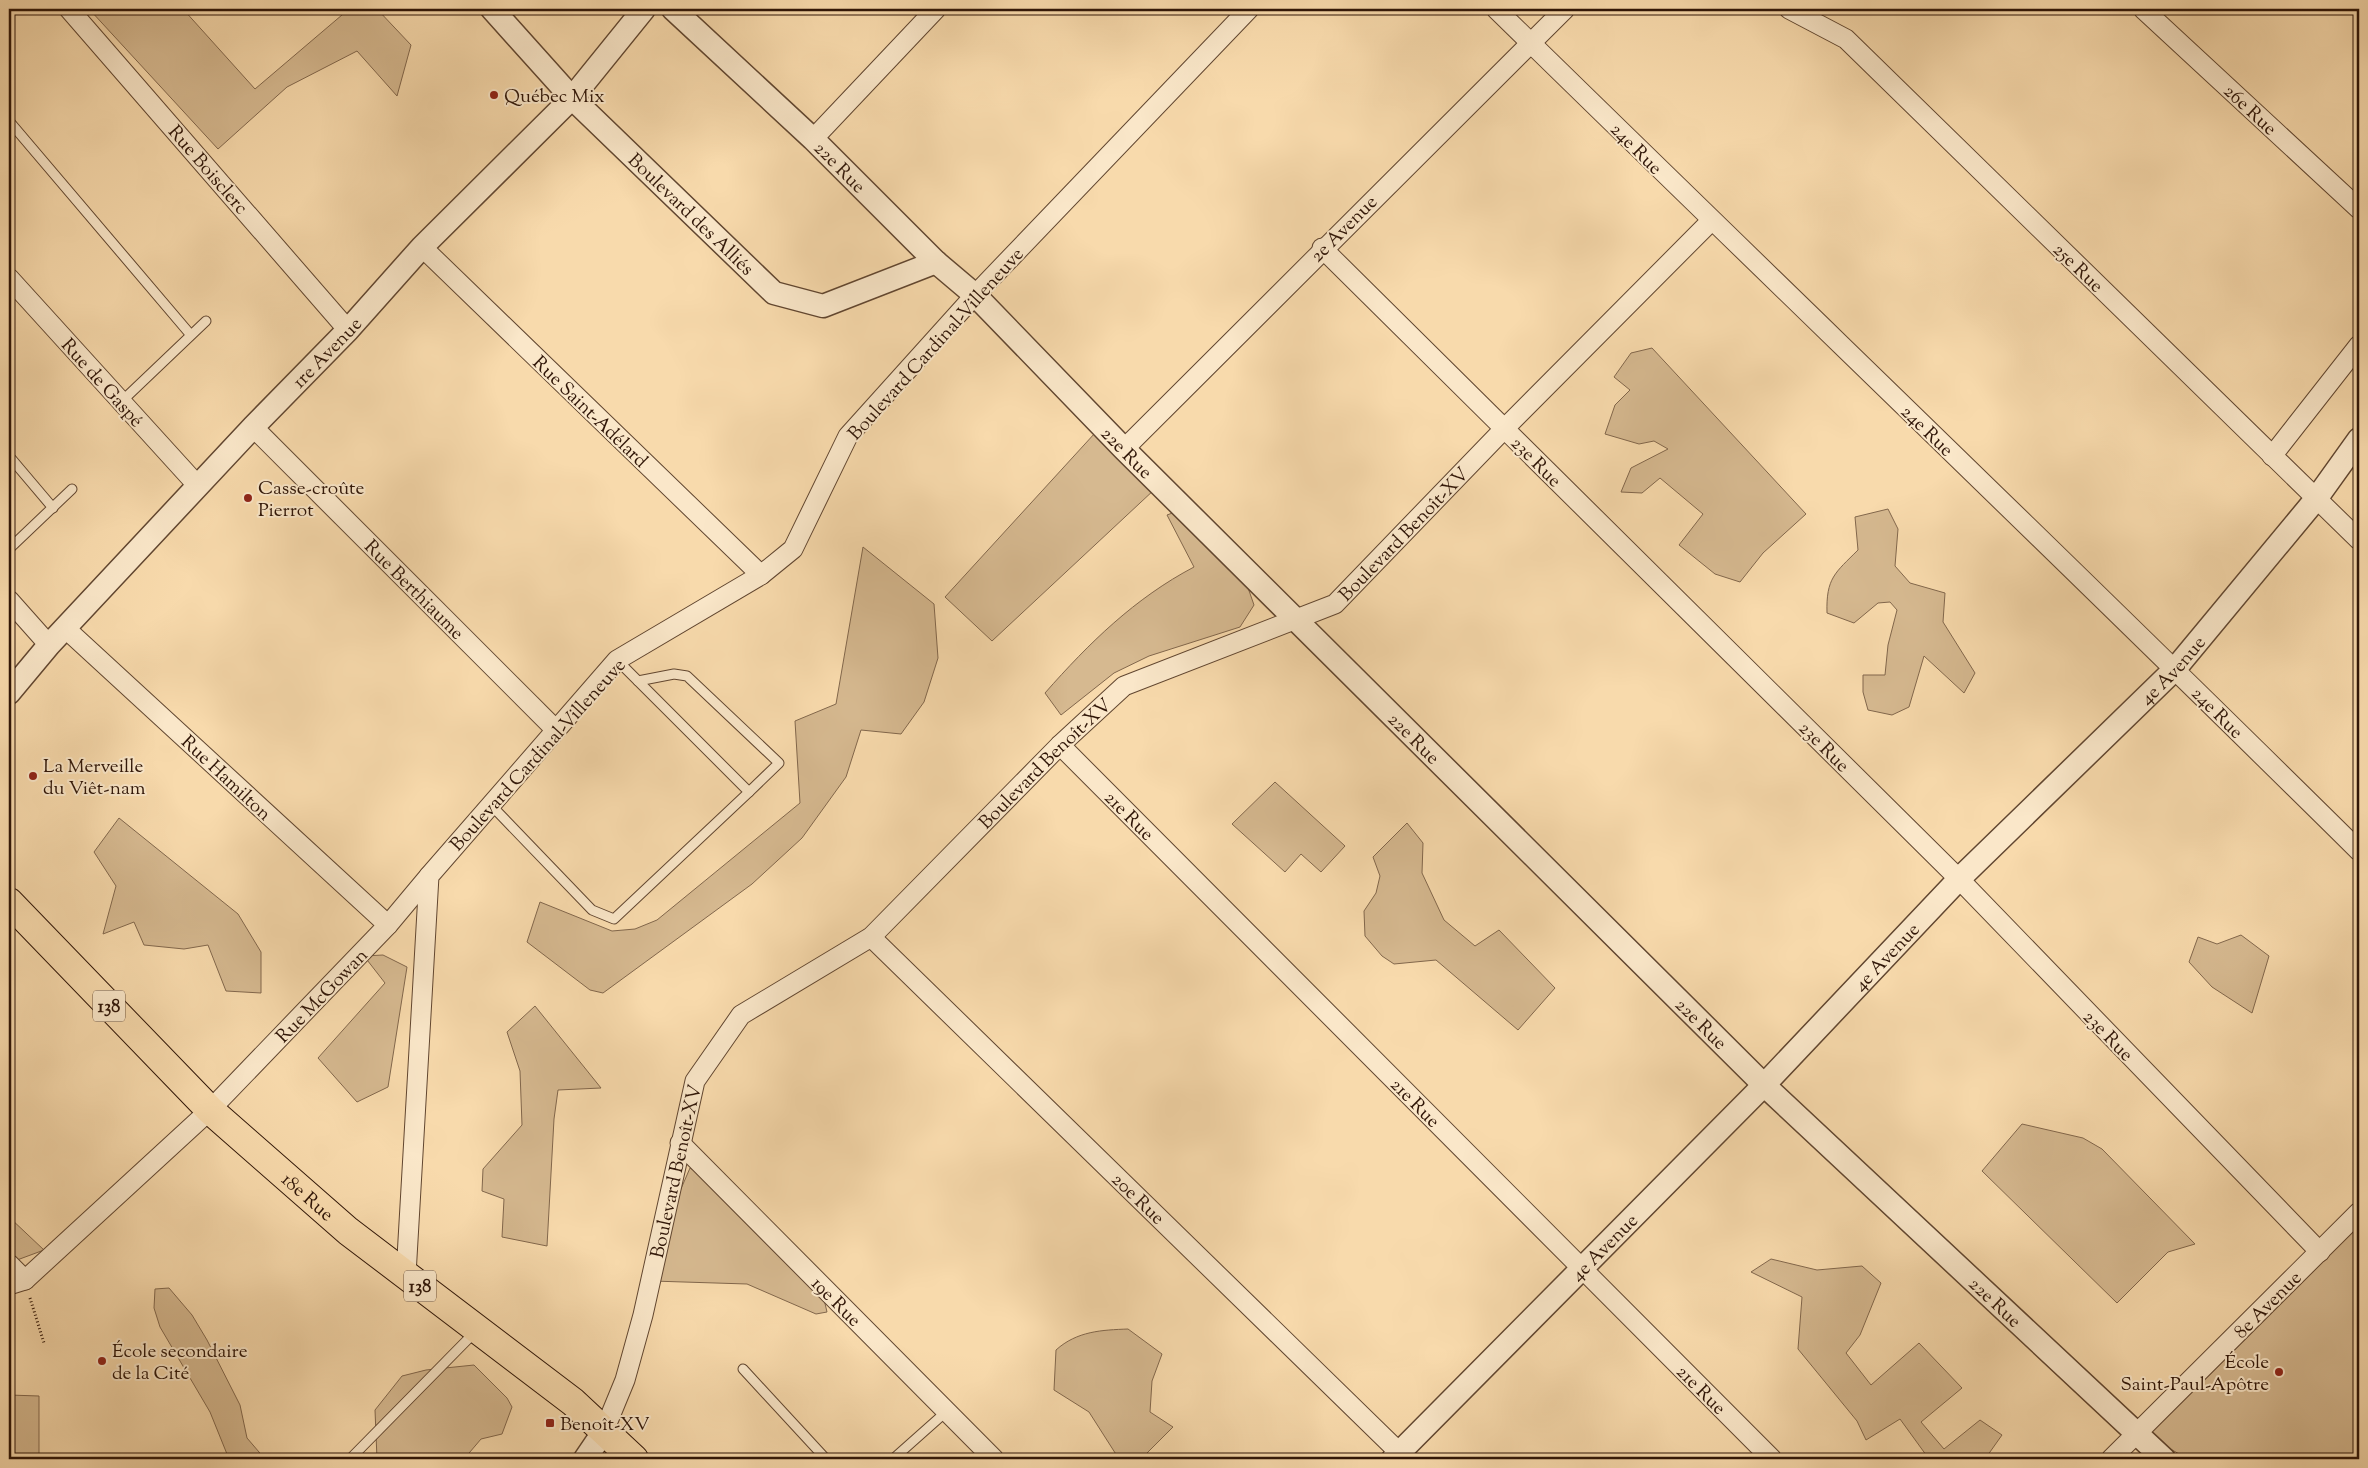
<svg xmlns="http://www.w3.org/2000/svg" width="2368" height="1468" viewBox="0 0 2368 1468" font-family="'Sorts Mill Goudy',serif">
  <rect width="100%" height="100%" fill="#f8daac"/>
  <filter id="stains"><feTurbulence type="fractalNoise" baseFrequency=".004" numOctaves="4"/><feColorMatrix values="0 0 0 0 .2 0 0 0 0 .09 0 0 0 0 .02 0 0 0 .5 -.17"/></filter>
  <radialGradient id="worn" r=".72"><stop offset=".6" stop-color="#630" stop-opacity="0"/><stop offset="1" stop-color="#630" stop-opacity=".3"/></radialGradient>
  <g fill="#d6b990" stroke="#82674c">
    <polygon points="92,9 183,9 255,89 349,9 377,9 411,45 397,96 357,51 287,87 218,149 90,10"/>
    <polygon points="1652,348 1806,514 1763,553 1740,582 1715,574 1679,545 1703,514 1660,478 1642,493 1621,492 1631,468 1668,449 1654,441 1639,444 1605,434 1615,405 1630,390 1614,377 1631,353"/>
    <polygon points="1095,433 1155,489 992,641 945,597"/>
    <path d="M 1183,509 L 1246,582 L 1254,605 L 1240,627 L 1149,656 L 1114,673 L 1061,715 L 1045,693 C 1089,643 1135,598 1194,567 L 1167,515 Z"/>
    <path d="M 1888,509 L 1898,529 L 1895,566 L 1910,583 L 1945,593 L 1943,622 L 1975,673 L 1964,693 L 1924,656 L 1909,707 L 1892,715 L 1868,710 L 1863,692 L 1863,675 L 1885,675 L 1888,645 L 1897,610 L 1890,602 L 1878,603 L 1854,623 L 1827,613 C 1826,578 1835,573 1858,550 L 1855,517 Z"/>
    <polygon points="863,547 934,604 938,658 924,702 901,734 861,730 846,777 802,838 752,884 603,993 590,990 527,942 540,902 612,931 635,929 657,920 800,803 795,721 836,704"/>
    <polygon points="1275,782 1345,846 1321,872 1301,854 1285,872 1232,824"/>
    <polygon points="119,818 238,914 261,952 261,993 226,991 208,945 184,949 144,945 134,922 103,934 116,886 94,852"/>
    <polygon points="1407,823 1423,843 1422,873 1444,920 1475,946 1499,930 1555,988 1518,1030 1436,960 1394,964 1382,956 1365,936 1364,911 1376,893 1380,876 1373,857"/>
    <polygon points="2241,935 2269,956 2252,1013 2212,987 2189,962 2198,937 2217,944"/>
    <polygon points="383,955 407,967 388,1087 357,1102 318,1058 385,983 364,956"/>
    <polygon points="535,1006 601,1088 558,1090 554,1119 547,1246 502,1237 504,1199 482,1191 483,1169 522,1125 520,1071 507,1032"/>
    <polygon points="2022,1124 2083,1138 2102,1149 2195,1244 2168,1252 2117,1303 1982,1171"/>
    <polygon points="690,1168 717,1184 823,1295 827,1312 816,1314 747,1284 652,1281 674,1205"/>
    <polygon points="2359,1214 2359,1459 2188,1459 2151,1438 2137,1436"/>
    <polygon points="9,1217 44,1250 9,1263"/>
    <polygon points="1771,1259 1817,1270 1862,1266 1881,1283 1860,1335 1846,1353 1871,1385 1919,1343 1962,1388 1921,1422 1944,1449 1980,1420 2002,1435 1985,1459 1929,1459 1900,1419 1866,1440 1857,1421 1798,1349 1802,1297 1751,1272"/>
    <polygon points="169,1288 192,1315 207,1340 240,1405 247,1438 265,1459 229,1459 210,1412 160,1327 154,1308 155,1289"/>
    <path d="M 1128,1329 L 1162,1354 L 1152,1381 L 1150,1412 L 1173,1427 L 1141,1459 L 1119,1459 L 1089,1412 L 1054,1390 L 1056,1350 C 1077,1331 1102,1330 1128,1329 Z"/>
    <polygon points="474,1365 507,1398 512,1407 502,1434 481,1439 464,1459 377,1459 375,1410 402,1376 426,1370"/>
    <polygon points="9,1395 39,1396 39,1459 9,1459"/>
  </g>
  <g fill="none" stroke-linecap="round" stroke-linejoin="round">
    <g stroke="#614630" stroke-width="11">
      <g id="service">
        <polyline points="9,121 190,334"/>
        <polyline points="121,402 206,321"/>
        <polyline points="9,456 53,508"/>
        <polyline points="9,549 72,489"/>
        <polyline points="638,681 674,674 687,676 779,763 749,792"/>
        <polyline points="491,805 592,910 614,919 749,792 617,660"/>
        <polyline points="743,1369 826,1459"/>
        <polyline points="350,1459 475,1332"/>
        <polyline points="893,1459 947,1411"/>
      </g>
    </g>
    <g stroke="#614630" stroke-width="21">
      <g id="minor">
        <polyline points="69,9 348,330"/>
        <path d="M 1496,9 C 1783,290 2073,568 2359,851"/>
        <polyline points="1789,9 1846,39 2359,540"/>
        <polyline points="2143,9 2359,209"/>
        <polyline points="813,139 936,9"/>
        <polyline points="422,247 761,575"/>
        <polyline points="1322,248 1959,879 2320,1252"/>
        <polyline points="9,278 198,486"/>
        <polyline points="253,427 556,730"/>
        <polyline points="1124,449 1565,9"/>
        <polyline points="2272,456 2359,345"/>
        <polyline points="9,600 49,645"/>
        <polyline points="65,628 388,925"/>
        <polyline points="1060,745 1772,1459"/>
        <polyline points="871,937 1406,1459"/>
        <polyline points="680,1143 994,1459"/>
        <polyline points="9,1264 25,1280"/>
        <polyline points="406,1275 429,876 617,660 761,575 793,549 848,436 975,295 1249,9"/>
        <polyline points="9,1285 25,1280 210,1110 388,925 429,876"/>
        <path id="s1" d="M 604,1431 L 625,1380 L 643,1315 L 695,1081 L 741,1015 L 871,937 L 1060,745 L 1124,686 L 1335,604 L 1504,429 L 1711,221"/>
        <polyline points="2111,1459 2359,1212"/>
      </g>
    </g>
    <g stroke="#614630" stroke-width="25">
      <g id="tertiary">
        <path id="s2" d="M 492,9 L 572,98 L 774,293 L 823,306 L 936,262"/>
        <path id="s3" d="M 673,9 L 813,139 L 936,262 L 975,295 L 1124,449 L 1764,1085 L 2164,1459"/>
        <path id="s4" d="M 9,693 L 49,645 L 253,427 L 348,330 L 422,247 L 572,98 L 644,9"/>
        <polyline points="585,1459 604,1431"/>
        <path id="s5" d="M 1393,1459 L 1764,1085 L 1959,879 L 2175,669 L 2316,499 L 2359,439"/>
      </g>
    </g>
    <g stroke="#2f1507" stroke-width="30">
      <g id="primary">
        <path id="s6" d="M 9,902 L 210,1110 L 348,1231 L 573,1402 L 634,1459"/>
      </g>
    </g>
    <polyline stroke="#2f1507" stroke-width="3" stroke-dasharray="1 2.5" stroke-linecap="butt" points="30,1298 44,1343"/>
    <use href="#service" stroke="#fae7c9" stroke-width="9"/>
    <use href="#minor" stroke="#fae7c9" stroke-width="19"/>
    <use href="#tertiary" stroke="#fae7c9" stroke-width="22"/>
    <use href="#primary" stroke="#f8daac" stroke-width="28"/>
  </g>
  <g fill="#8f2418" stroke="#fae7c9" stroke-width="2">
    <circle cx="494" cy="95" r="5"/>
    <circle cx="248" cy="498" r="5"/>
    <circle cx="33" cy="776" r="5"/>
    <circle cx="102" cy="1361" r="5"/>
    <circle cx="2279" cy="1372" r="5"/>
    <rect x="545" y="1418" width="10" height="10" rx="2.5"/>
  </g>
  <g text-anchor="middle" stroke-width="4" stroke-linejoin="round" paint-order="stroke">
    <g fill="#fae7c9" stroke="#6c5441" stroke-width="1">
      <rect x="93" y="990.5" width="32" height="31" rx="4"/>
      <rect x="404" y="1270.5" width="32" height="31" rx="4"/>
    </g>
    <g font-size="18" font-weight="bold" fill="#2f1507">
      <text x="109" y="1012">138</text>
      <text x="420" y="1292">138</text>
    </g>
    <g font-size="19" fill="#2f1507" stroke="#fae7c9" text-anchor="start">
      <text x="504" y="102">Québec Mix</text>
      <text x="258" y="494">Casse-croûte<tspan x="258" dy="22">Pierrot</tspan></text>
      <text x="43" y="772">La Merveille<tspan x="43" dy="22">du Viêt-nam</tspan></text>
      <text x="112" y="1357">École secondaire<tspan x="112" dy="22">de la Cité</tspan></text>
      <text x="2269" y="1368" text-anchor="end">École<tspan x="2269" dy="22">Saint-Paul-Apôtre</tspan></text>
      <text x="560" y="1430">Benoît-XV</text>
    </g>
    <g font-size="19" fill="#2f1507" stroke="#fae7c9">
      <text transform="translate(2251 109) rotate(43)" y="7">26e Rue</text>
      <text transform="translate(1637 148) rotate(45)" y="7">24e Rue</text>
      <text dy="7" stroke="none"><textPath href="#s3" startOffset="230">22e Rue</textPath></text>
      <text transform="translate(209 169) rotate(49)" y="7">Rue Boisclerc</text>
      <text dy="7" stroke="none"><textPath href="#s2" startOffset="286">Boulevard des Alliés</textPath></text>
      <text transform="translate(1343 228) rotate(-45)" y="7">2e Avenue</text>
      <text transform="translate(2079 267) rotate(44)" y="7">25e Rue</text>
      <text transform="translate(935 343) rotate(-48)" y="7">Boulevard Cardinal-Villeneuve</text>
      <text dy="7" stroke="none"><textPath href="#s4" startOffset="466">1re Avenue</textPath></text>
      <text transform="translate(103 382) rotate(48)" y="7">Rue de Gaspé</text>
      <text transform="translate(591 411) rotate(44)" y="7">Rue Saint-Adélard</text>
      <text transform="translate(1928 430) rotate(44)" y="7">24e Rue</text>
      <text dy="7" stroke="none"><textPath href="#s3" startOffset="635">22e Rue</textPath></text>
      <text transform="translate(1537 461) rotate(45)" y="7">23e Rue</text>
      <text dy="7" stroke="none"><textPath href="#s1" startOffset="1275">Boulevard Benoît-XV</textPath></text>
      <text transform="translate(415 589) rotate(45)" y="7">Rue Berthiaume</text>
      <text dy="7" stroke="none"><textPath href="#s5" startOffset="1109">4e Avenue</textPath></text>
      <text transform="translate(2218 712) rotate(45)" y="7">24e Rue</text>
      <text dy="7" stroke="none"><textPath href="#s3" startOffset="1040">22e Rue</textPath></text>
      <text transform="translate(1825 746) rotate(45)" y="7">23e Rue</text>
      <text transform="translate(537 754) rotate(-48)" y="7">Boulevard Cardinal-Villeneuve</text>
      <text dy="7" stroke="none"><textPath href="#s1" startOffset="840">Boulevard Benoît-XV</textPath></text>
      <text transform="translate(227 777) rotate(43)" y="7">Rue Hamilton</text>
      <text transform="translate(1130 815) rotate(45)" y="7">21e Rue</text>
      <text dy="7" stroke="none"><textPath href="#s5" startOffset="704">4e Avenue</textPath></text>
      <text transform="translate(321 995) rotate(-46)" y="7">Rue McGowan</text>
      <text dy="7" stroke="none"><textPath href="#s3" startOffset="1445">22e Rue</textPath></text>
      <text transform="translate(2109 1035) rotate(46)" y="7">23e Rue</text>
      <text transform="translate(1416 1102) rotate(45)" y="7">21e Rue</text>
      <text dy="7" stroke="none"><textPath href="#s1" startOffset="270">Boulevard Benoît-XV</textPath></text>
      <text dy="7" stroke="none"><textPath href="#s6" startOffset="420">18e Rue</textPath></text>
      <text transform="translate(1139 1198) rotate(44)" y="7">20e Rue</text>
      <text dy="7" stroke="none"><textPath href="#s5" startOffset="299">4e Avenue</textPath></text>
      <text transform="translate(837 1301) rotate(45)" y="7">19e Rue</text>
      <text dy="7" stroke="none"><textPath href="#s3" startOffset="1850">22e Rue</textPath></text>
      <text transform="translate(2267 1304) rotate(-45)" y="7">8e Avenue</text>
      <text transform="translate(1702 1389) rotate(45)" y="7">21e Rue</text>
    </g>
  </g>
  <rect width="2368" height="1468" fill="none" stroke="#f8daac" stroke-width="30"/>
  <rect x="10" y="10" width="2348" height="1448" fill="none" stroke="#2f1507" stroke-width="2.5"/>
  <rect x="15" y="15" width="2338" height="1438" fill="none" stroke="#2f1507"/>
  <rect width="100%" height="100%" filter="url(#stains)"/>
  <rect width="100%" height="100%" fill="url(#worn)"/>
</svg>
